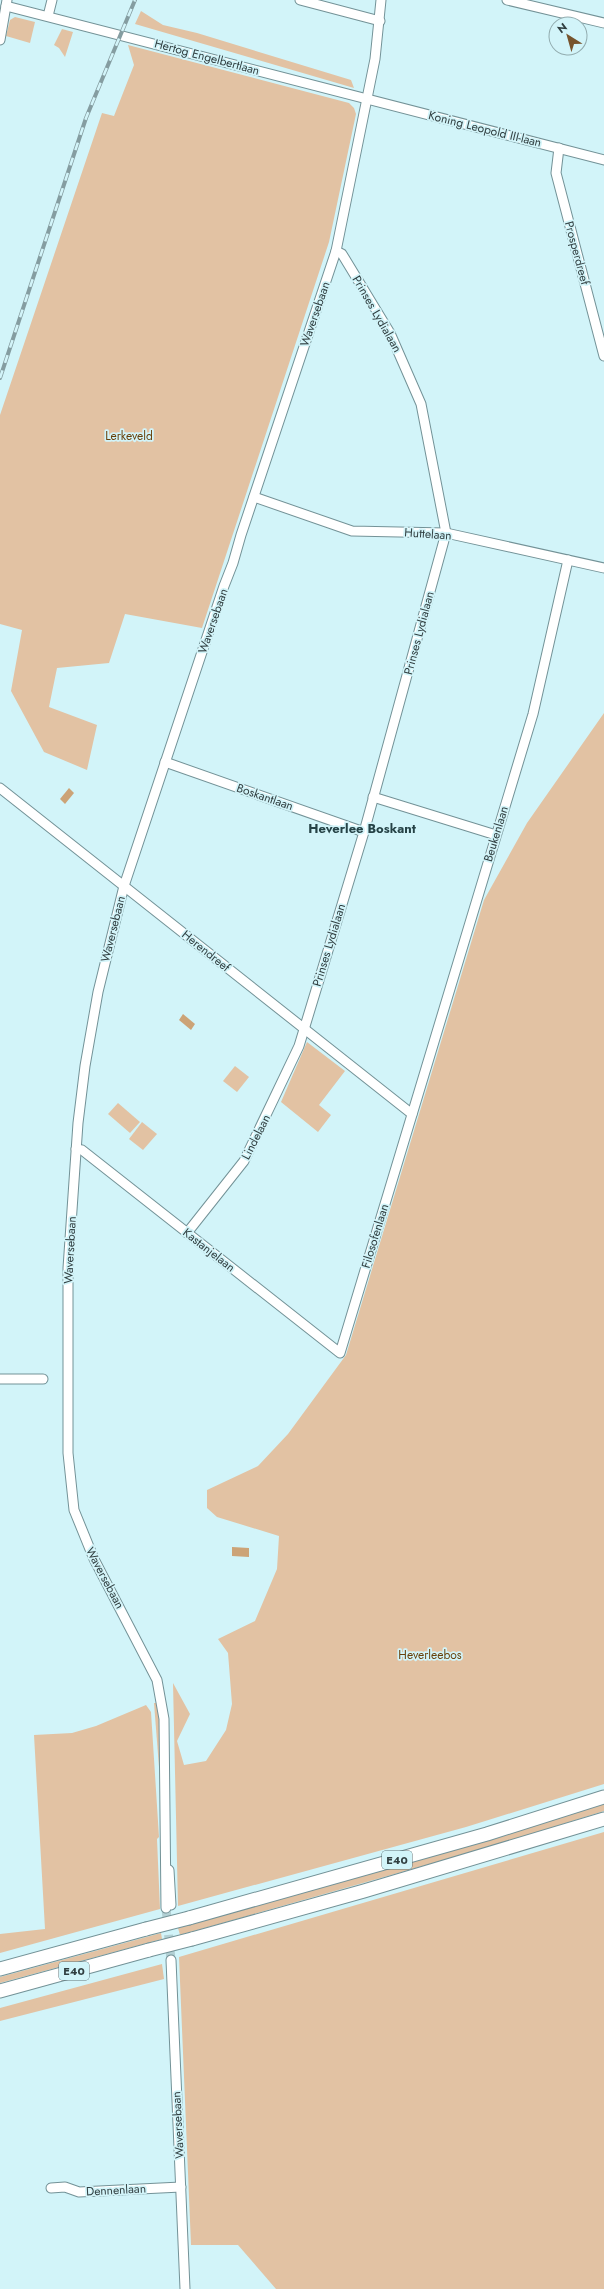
<svg xmlns="http://www.w3.org/2000/svg" width="604" height="2289" viewBox="0 0 604 2289" font-family="Jost,sans-serif">
  <rect width="100%" height="100%" fill="#d2f4f9"/>
  <g fill="#e2c2a3">
    <polygon points="141,11 163,25 197,33 351,80 354,88 135,24"/>
    <polygon points="15,17 35,22 30,43 6,36 10,20"/>
    <polygon points="62,29 73,32 65,57 59,48 54,45"/>
    <polygon points="128,45 349,103 354,108 356,114 329,242 202,628 125,614 109,663 57,668 49,707 97,725 87,770 44,752 11,691 22,630 0,624 0,415 102,113 114,116 134,65"/>
    <polygon points="604,713 604,1784 466,1827 178,1906 173,1683 190,1714 177,1741 184,1765 206,1761 226,1730 232,1704 228,1653 218,1639 255,1621 277,1569 279,1536 217,1517 207,1508 207,1490 258,1466 288,1434 346,1355 484,900 527,823"/>
    <polygon points="307,1042 345,1071 319,1105 331,1115 318,1132 281,1102"/>
    <polygon points="235,1066 249,1077 237,1092 223,1081"/>
    <polygon points="118,1103 140,1122 130,1133 108,1114"/>
    <polygon points="142,1122 157,1134 143,1150 129,1139"/>
    <polygon points="154,1703 159,1703 161,1728 160,1780"/>
    <polygon points="146,1705 151,1712 159,1837 157,1839 160,1909 0,1953 0,1934 45,1929 34,1735 72,1733 96,1726"/>
    <polygon points="604,1804 604,1811 493,1846 180,1935 178,1928 491,1840"/>
    <polygon points="604,1832 604,2289 276,2289 238,2245 191,2245 179,1957"/>
    <polygon points="161,1933 162,1939 0,1983 0,1977"/>
    <polygon points="162,1964 164,1979 0,2021 0,2008"/>
  </g>
  <g fill="#cca377">
    <polygon points="69,788 74,793 65,804 60,799"/>
    <polygon points="183,1014 195,1024 191,1030 179,1020"/>
    <polygon points="232,1547 249,1548 249,1557 232,1556"/>
  </g>
  <g fill="none" stroke-linecap="round" stroke-linejoin="round">
    <polyline stroke="#b2d0d4" stroke-width="9" stroke-dasharray="9 4.5" stroke-linecap="butt" points="166,1908 171,1960"/>
    <g stroke="#739297" stroke-width="11">
      <g id="minor">
        <polyline points="300,0 380,21"/>
        <polyline points="507,0 604,23"/>
        <polyline points="6,6 604,160"/>
        <polyline points="48,16 52,0"/>
        <polyline points="0,40 7,0"/>
        <polyline points="559,148 556,173 604,356"/>
        <polyline points="254,497 352,531 446,533 604,568"/>
        <polyline points="165,762 364,832"/>
        <polyline points="0,788 412,1114"/>
        <polyline points="373,797 496,835"/>
        <polyline points="76,1149 82,1150 340,1353 533,714 568,560"/>
        <polyline points="187,1233 244,1161 299,1046 364,832 446,533 421,404 390,333 342,254 336,251"/>
        <polyline points="0,1379 43,1379"/>
        <polyline points="169,1870 171,1905"/>
        <polyline points="166,1908 164,1719 157,1680 94,1559 74,1510 68,1453 68,1268 78,1123 85,1066 98,992 124,886 224,586 233,563 241,535 336,251 375,59 381,0"/>
        <polyline points="171,1960 185,2289"/>
        <polyline points="51,2188 65,2187 79,2192 181,2187"/>
      </g>
    </g>
    <g stroke="#739297" stroke-width="15">
      <g id="highway">
        <polyline points="189,1918 487,1834 604,1797"/>
        <polyline points="192,1939 364,1891 604,1819"/>
        <polyline points="0,1969 146,1929"/>
        <polyline points="0,1991 149,1950"/>
      </g>
    </g>
    <use href="#minor" stroke="#fff" stroke-width="9"/>
    <use href="#highway" stroke="#fff" stroke-width="13"/>
    <g stroke="#859da1" stroke-width="4">
      <polyline id="rail" points="0,378 86,118 135,0"/>
    </g>
    <use href="#rail" stroke="#d2f4f9" stroke-width="2.5" stroke-dasharray="8" stroke-linecap="butt"/>
    <g stroke="#739297" stroke-width="15" stroke-linecap="butt">
      <g id="highway-bridge">
        <polyline points="146,1929 189,1918"/>
        <polyline points="149,1950 192,1939"/>
      </g>
    </g>
    <use href="#highway-bridge" stroke="#fff" stroke-width="13"/>
  </g>
  <g text-anchor="middle" stroke-width="3.5" stroke-linejoin="round" paint-order="stroke">
    <g fill="#d2f4f9" stroke="#617578" stroke-width="1">
      <rect x="382" y="1851" width="30" height="18" rx="3"/>
      <rect x="59" y="1962" width="30" height="18" rx="3"/>
    </g>
    <g font-size="11" font-weight="bold" fill="#313f41">
      <text x="397" y="1864">E40</text>
      <text x="74" y="1975">E40</text>
    </g>
    <g font-size="12" fill="#313f41" stroke="#d2f4f9">
      <text transform="translate(207 57) rotate(15)" y="4">Hertog Engelbertlaan</text>
      <text transform="translate(485 129) rotate(14)" y="4">Koning Leopold III-laan</text>
      <text transform="translate(577 253) rotate(75)" y="4">Prosperdreef</text>
      <text transform="translate(315 314) rotate(-71)" y="4">Waversebaan</text>
      <text transform="translate(377 314) rotate(60)" y="4">Prinses Lydialaan</text>
      <text transform="translate(428 534) rotate(4)" y="4">Huttelaan</text>
      <text transform="translate(213 621) rotate(-71)" y="4">Waversebaan</text>
      <text transform="translate(419 633) rotate(-75)" y="4">Prinses Lydialaan</text>
      <text transform="translate(265 797) rotate(19)" y="4">Boskantlaan</text>
      <text transform="translate(496 834) rotate(-73)" y="4">Beukenlaan</text>
      <text transform="translate(113 929) rotate(-76)" y="4">Waversebaan</text>
      <text transform="translate(329 945) rotate(-73)" y="4">Prinses Lydialaan</text>
      <text transform="translate(206 951) rotate(39)" y="4">Herendreef</text>
      <text transform="translate(256 1137) rotate(-63)" y="4">Lindelaan</text>
      <text transform="translate(375 1236) rotate(-73)" y="4">Filosofenlaan</text>
      <text transform="translate(70 1250) rotate(-87)" y="4">Waversebaan</text>
      <text transform="translate(209 1250) rotate(38)" y="4">Kastanjelaan</text>
      <text transform="translate(105 1578) rotate(62)" y="4">Waversebaan</text>
      <text transform="translate(178 2125) rotate(-93)" y="4">Waversebaan</text>
      <text transform="translate(116 2190) rotate(-3)" y="4">Dennenlaan</text>
    </g>
    <g font-size="12" fill="#69410b" stroke="#d2f4f9">
      <text x="129" y="440">Lerkeveld</text>
      <text x="430" y="1659">Heverleebos</text>
    </g>
    <g font-size="13" font-weight="bold" fill="#254246" stroke="#d2f4f9">
      <text x="362" y="833">Heverlee Boskant</text>
    </g>
  </g>
  <g transform="translate(568 36) rotate(323)"><circle r="19" fill="#d2f4f9" stroke="#92acaf"/>
  <path d="M0-3L7 15L0 10L-7 15Z" fill="#77542d"/>
  <text y="-6" font-size="11" font-weight="bold" text-anchor="middle" fill="#313f41">N</text>
  </g>
</svg>
